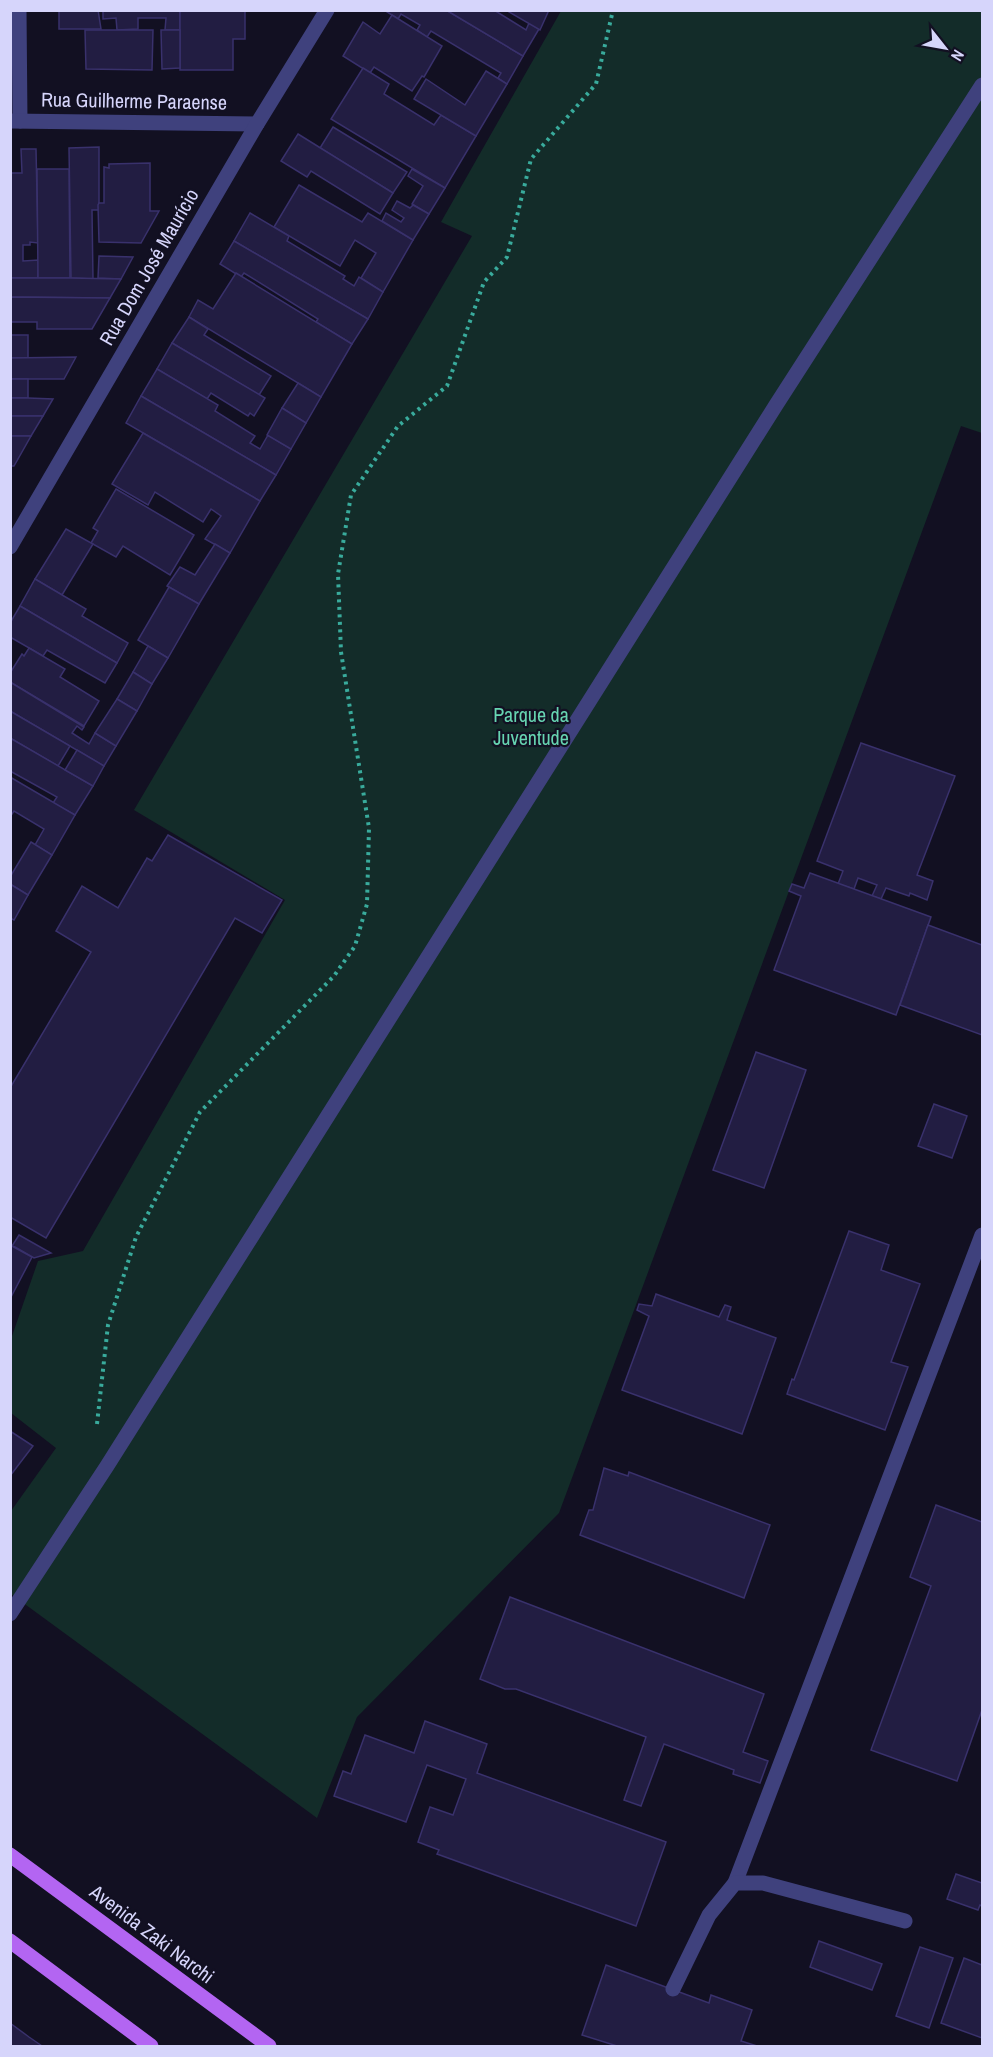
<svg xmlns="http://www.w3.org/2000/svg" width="993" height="2057" viewBox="0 0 993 2057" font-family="'Archivo Narrow',sans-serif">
  <rect width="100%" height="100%" fill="#121022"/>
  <polygon fill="#132c29" points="561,11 982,11 982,433 961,426 559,1513 357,1717 317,1818 11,1594 11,1511 56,1448 11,1413 11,1339 38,1261 83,1251 285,900 134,810 472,236 441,222"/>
  <g fill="#221d42" stroke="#39316c" stroke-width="1.5">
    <polygon points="59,10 98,10 101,29 59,29"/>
    <polygon points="103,10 180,10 180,30 165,30 166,18 138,18 138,29 117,30 116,18 103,19"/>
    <polygon points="180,10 245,10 245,39 233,39 233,70 180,70"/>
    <polygon points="384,10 446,10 523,56 507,84 498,78 501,73 431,31 427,37 417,30 420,25 401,14 398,19"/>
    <polygon points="446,10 494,10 526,30 529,23 539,29 523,56"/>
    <polygon points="510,10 549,10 540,30 509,12"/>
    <polygon points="392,15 442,46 424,77 422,76 412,91 374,67 370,73 343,56 363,22 380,34"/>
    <polygon points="85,30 153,30 152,70 86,69"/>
    <polygon points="161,30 180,30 180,68 162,69"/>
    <polygon points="363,68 389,84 384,94 434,125 441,115 476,136 445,188 331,119"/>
    <polygon points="486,71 507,84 476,136 414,99 426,79 465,105"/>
    <polygon points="333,127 407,172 393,193 320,148"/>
    <polygon points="298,134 393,193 380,214 311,171 307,177 281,161"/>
    <polygon points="99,147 99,210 92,210 93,279 71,278 69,148"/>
    <polygon points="21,149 36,149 38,243 30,242 30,245 23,245 23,261 39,260 38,278 10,278 10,173 22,173"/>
    <polygon points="150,163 150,211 159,211 141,243 99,242 98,205 99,203 104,203 104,167 109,168 109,164"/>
    <polygon points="37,169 69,169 70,278 38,278"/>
    <polygon points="412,169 445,188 429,214 412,204 423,186 408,176"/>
    <polygon points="299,185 362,222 368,213 413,240 383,292 361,278 376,253 355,240 340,266 274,227"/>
    <polygon points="397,201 410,208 413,205 429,214 413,240 382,221 386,213 401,222 404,218 392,210"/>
    <polygon points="250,213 289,236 287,241 345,276 343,279 354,286 359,277 383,292 368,319 234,241"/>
    <polygon points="234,241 368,319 352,344 316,322 318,319 244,273 241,277 220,264"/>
    <polygon points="99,256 133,257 121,279 98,278"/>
    <polygon points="236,273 352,344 321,397 189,317 198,300 213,309"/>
    <polygon points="10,278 70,278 121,279 110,298 10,297"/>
    <polygon points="10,297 110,298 92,329 37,329 37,322 10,322"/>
    <polygon points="189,317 208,329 204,335 271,376 259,395 172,343"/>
    <rect x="10" y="335" width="18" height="23"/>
    <polygon points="172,343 265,398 254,416 250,413 248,416 211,393 207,399 157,369"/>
    <polygon points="76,357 64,379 10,379 10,358"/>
    <polygon points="157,369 218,405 215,411 255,436 250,443 260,449 268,435 291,449 276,475 141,396"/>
    <rect x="10" y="379" width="18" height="19"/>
    <polygon points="298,383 321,397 306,423 282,408"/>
    <polygon points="141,396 276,475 260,501 126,423"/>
    <polygon points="10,398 28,398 53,399 43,416 10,416"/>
    <polygon points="282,408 306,423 291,449 267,435"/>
    <polygon points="10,416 43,416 31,436 10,436"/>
    <polygon points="143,433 260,501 230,553 205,539 221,516 211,509 203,522 155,492 148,505 112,484"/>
    <polygon points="10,436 31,436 14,466 10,466"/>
    <polygon points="116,489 194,535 170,575 123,546 116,557 91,543 98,531 93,528"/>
    <polygon points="66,529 93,544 62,595 35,579"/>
    <polygon points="215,544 230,553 199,604 167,586 180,567 195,575"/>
    <polygon points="35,579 86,609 82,616 128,643 117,663 20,606"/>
    <polygon points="169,587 199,604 168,658 138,640"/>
    <polygon points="20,606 117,663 105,683 47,650 43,656 10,637 10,623"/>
    <polygon points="148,646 168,658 152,684 133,672"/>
    <polygon points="29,648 65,669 60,677 99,701 84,726 10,682 10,673 22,654 24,656"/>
    <polygon points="133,672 152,684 137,711 117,699"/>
    <polygon points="10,682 84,727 82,730 77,726 72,733 89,744 95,733 116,746 104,766 10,711"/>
    <polygon points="117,699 137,711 116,746 95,733"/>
    <polygon points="10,711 70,746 58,766 10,738"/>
    <polygon points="10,738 93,786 75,815 53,803 57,797 10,771"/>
    <polygon points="861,743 955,776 917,875 933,881 927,900 910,893 909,896 886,888 881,899 872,896 877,885 858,878 854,889 838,884 843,871 817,861"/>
    <polygon points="77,750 104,766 93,786 65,770"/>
    <polygon points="10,777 75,815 52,855 35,845 44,829 14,811 10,817"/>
    <polygon points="168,835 282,900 262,933 235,918 46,1238 10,1217 10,1088 91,952 56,931 82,886 118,908 147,858 152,861"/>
    <polygon points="31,842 52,855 28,895 10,884 10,877"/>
    <polygon points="810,873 931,917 896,1015 774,970 801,896 789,891 792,884 804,888"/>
    <polygon points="10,884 28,895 14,920 10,918"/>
    <polygon points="928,925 982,945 982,1035 900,1005"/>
    <polygon points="756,1052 806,1070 764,1188 713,1170"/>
    <polygon points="934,1104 967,1116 952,1158 918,1146"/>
    <polygon points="849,1231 889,1245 881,1270 920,1284 891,1362 908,1367 885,1430 787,1394 792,1379 794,1380"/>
    <polygon points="19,1235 51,1253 34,1258 15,1247 12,1246"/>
    <polygon points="10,1245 32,1257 10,1299"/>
    <polygon points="656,1294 719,1317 725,1305 731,1307 727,1320 776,1338 742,1434 622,1390 649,1316 637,1310 639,1304 652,1306"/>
    <polygon points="10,1431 33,1446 10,1476"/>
    <polygon points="604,1468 628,1476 629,1472 770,1525 744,1598 580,1535 589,1510 593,1510"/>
    <polygon points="936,1505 982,1522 982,1710 957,1781 871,1750 931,1586 910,1577"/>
    <polygon points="510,1597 764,1694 743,1752 768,1761 760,1783 733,1774 734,1770 664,1744 641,1806 624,1800 646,1737 516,1689 505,1689 480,1679"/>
    <polygon points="425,1721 487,1744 477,1773 666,1842 636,1926 437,1854 439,1850 418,1842 430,1807 453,1815 466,1779 427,1765 406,1822 334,1796 343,1771 351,1774 365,1735 414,1753"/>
    <polygon points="956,1874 982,1883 982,1906 980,1905 978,1910 947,1899"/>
    <polygon points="819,1941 882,1964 872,1990 810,1967"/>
    <polygon points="920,1947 953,1958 929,2028 896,2016"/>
    <polygon points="964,1958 982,1965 982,2038 941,2023"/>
    <polygon points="606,1965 709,2003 711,1995 752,2010 741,2041 757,2046 617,2046 582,2035"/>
    <polygon points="10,2023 29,2037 42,2046 10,2046"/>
  </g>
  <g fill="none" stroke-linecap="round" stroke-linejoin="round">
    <polyline stroke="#39ab9c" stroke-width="4" stroke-dasharray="3 4.5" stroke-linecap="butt" points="97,1424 108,1325 136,1237 200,1112 334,976 355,946 367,904 369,828 341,652 338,574 351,495 398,426 447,386 484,282 507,257 531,159 596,84 613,10"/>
    <g stroke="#3f417d" stroke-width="15">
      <polyline points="735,1883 982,1235"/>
      <polyline points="673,1989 709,1915 735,1883 763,1883 905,1921"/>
    </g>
    <g stroke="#3f417d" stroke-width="15">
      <polyline points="19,10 20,121"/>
      <polyline points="10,121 257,124"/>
      <polyline points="10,547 257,124 327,10"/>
      <polyline points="10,1614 107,1466 776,405 982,85"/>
    </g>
    <g stroke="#b365f2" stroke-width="15">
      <polyline points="10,1855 269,2046"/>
      <polyline points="10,1941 151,2046"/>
    </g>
  </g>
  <g text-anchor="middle" stroke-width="4.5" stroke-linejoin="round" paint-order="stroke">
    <g font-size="20" fill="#d6d5fb" stroke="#121022">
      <text transform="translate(134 101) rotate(1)" y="7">Rua Guilherme Paraense</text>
      <text transform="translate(149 267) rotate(-60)" y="7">Rua Dom José Maurício</text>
      <text transform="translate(152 1934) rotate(37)" y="7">Avenida Zaki Narchi</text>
    </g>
    <g font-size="20" fill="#67d5b2" stroke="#121022">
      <text x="531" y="722">Parque da<tspan x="531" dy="23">Juventude</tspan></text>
    </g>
  </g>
  <rect width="993" height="2057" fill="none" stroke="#d6d5fb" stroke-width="24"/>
  <g transform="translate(945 48) rotate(121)" stroke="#121022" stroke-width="4.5" paint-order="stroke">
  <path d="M0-4.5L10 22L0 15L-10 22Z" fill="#d6d5fb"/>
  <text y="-9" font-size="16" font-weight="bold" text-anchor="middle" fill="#d6d5fb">N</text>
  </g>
</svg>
